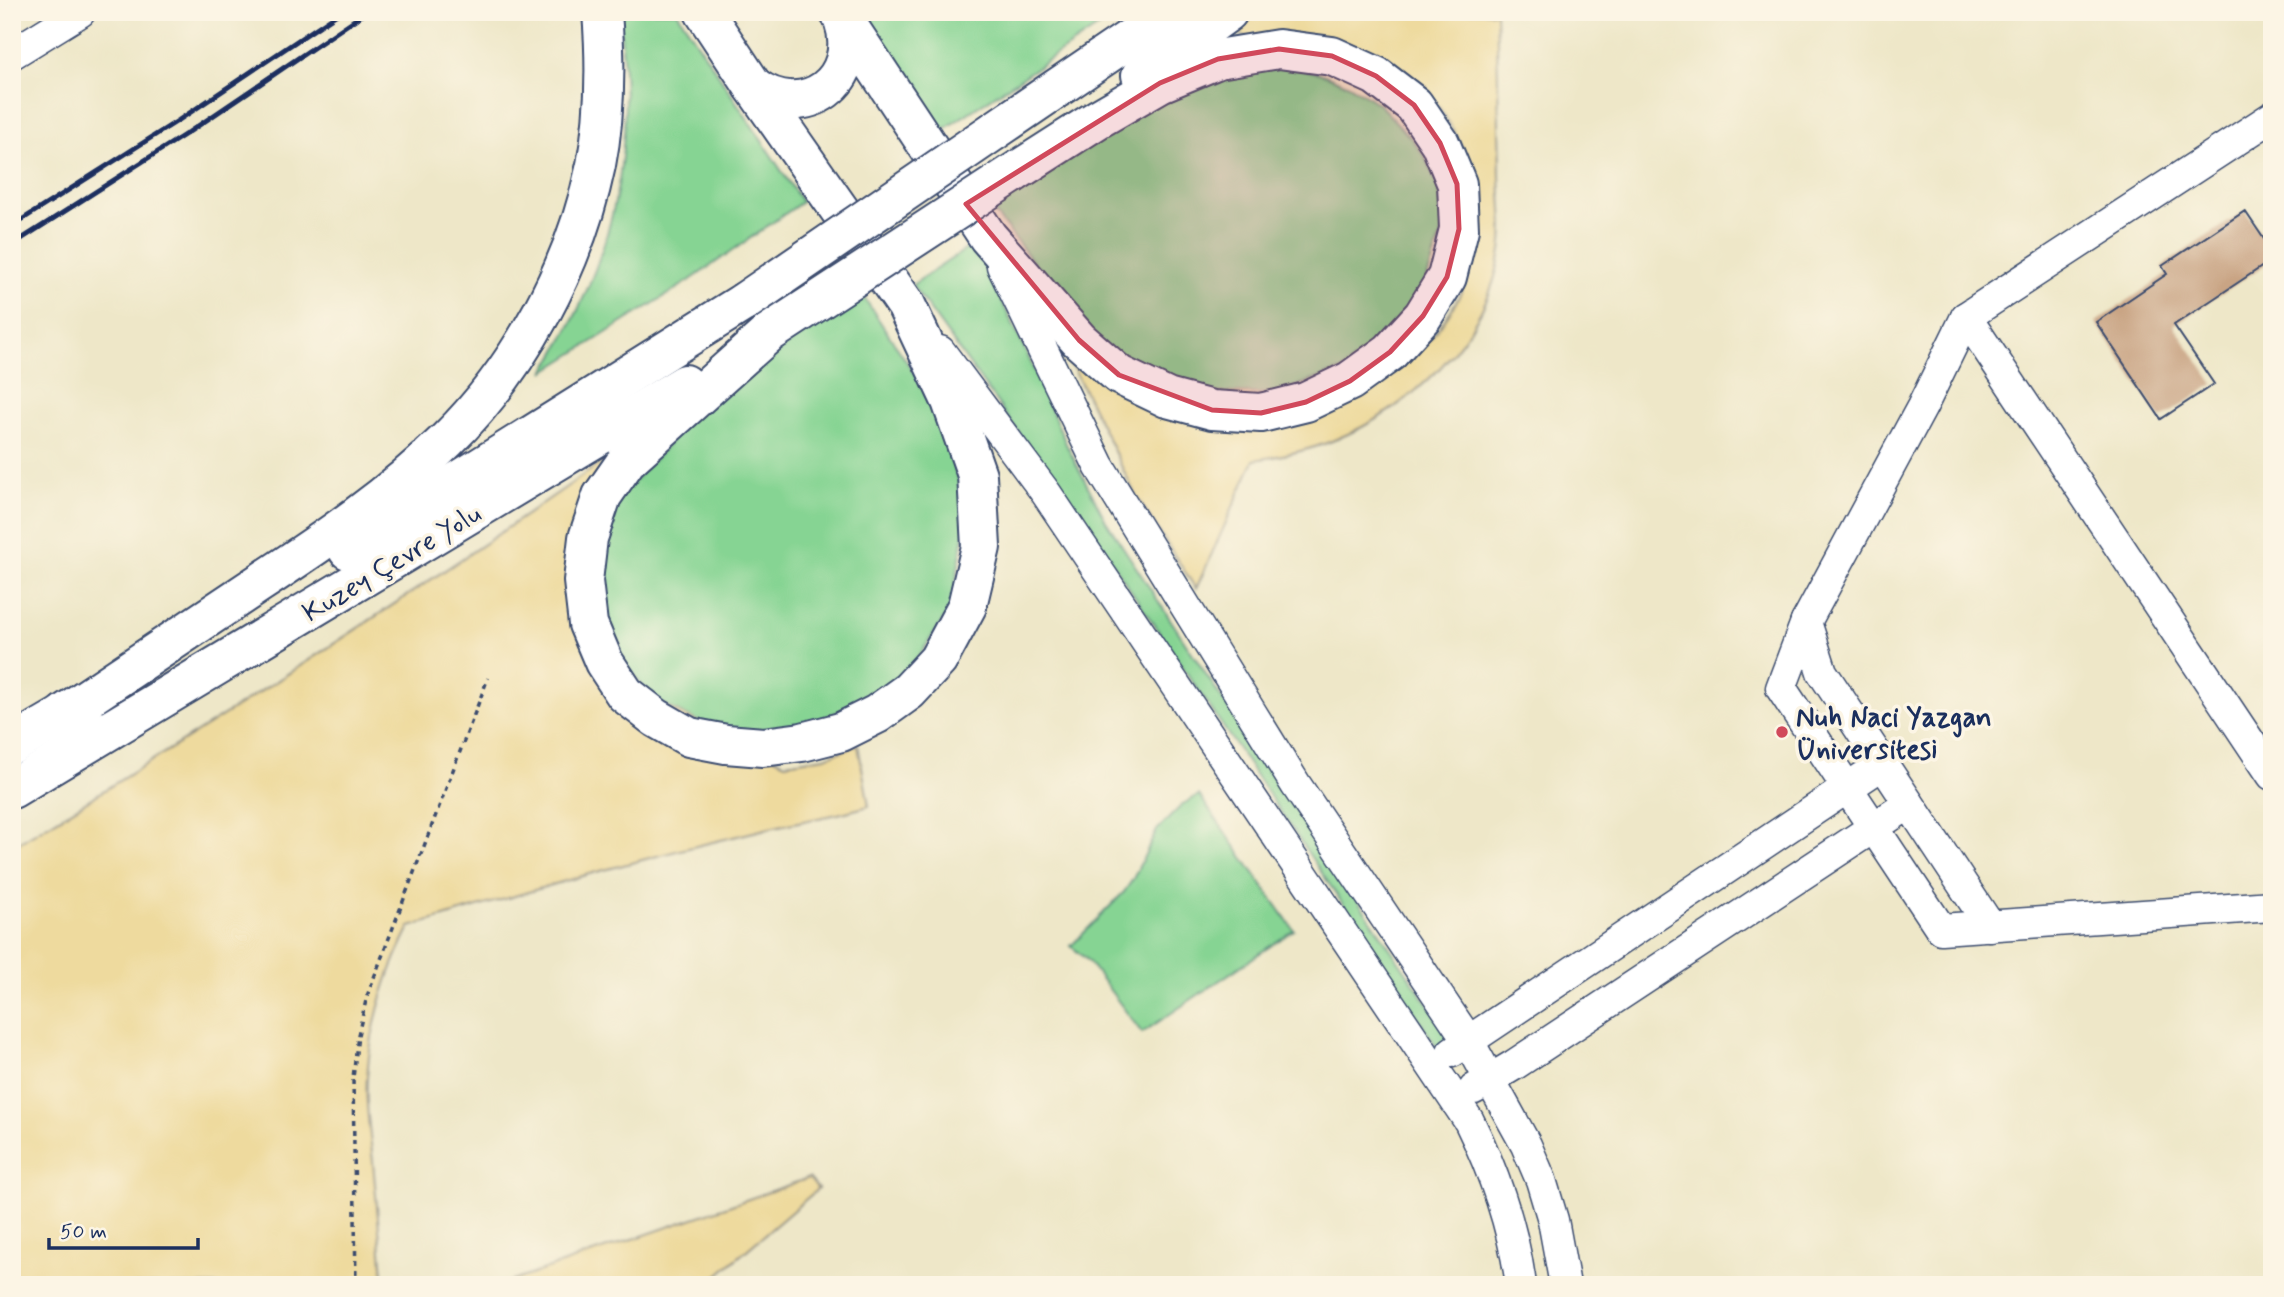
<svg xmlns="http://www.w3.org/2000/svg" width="2284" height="1297" viewBox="0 0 2284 1297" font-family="Mynerve,sans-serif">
  <rect width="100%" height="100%" fill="#fcf5e5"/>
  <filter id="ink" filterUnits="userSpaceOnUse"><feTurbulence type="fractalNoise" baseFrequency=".0143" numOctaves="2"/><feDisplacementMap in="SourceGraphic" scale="14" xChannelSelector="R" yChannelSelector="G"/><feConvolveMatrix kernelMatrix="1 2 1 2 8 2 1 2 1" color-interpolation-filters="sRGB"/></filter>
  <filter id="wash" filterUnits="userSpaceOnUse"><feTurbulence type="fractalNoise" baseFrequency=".00686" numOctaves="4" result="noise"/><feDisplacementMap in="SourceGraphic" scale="28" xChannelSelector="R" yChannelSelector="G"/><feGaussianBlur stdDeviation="1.57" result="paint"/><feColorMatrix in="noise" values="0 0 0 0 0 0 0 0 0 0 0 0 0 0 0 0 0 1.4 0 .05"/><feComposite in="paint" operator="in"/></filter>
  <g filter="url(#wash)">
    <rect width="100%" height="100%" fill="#eee7c8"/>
    <g fill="#86d493" stroke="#508278" stroke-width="2">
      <path d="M 618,12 L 677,12 L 802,202 L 689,281 L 544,372 C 616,256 638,148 618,12 Z"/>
      <polygon points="848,12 1121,12 932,137"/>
      <polygon points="1260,65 1317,72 1347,84 1364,94 1381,106 1411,138 1425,157 1439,188 1444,226 1419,302 1343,370 1270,395 1187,392 1097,343 990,207 1145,105"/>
      <polygon points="974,244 1028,356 1067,446 1106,521 1251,743 1451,1038 1437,1047 1340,900 1103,549 912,285"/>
      <polygon points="861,293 922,385 961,486 966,524 951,608 899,686 779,737 667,717 598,629 605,513 709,399"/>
      <polygon points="1199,795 1294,930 1142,1033 1088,961 1071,946 1124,892 1133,879 1157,830 1183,804"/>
    </g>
    <g fill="#eeda9e" stroke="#84847e" stroke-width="2">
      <path d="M 1260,12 L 1496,12 C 1498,67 1499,122 1500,177 C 1501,201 1505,228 1501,251 C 1487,339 1411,409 1332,441 C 1307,451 1281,456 1254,460 L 1196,589 L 1135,494 L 1063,347 L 1119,392 L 1362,395 C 1473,326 1519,215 1435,102 L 1233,32 Z"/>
      <path d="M 622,448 L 595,483 L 599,674 L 785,763 L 825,757 L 858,745 L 869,806 L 838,814 L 774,827 L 680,850 L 589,874 L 410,927 C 386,974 371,1023 367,1076 C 365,1105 370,1133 373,1162 C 377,1203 380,1244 384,1285 L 12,1285 L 12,847 C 220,720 423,589 622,448 Z"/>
      <polygon points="809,1178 818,1189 706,1285 501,1285"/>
    </g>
    <g id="blocks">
      <polygon fill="#c9a484" points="2245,211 2272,251 2272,260 2174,325 2214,384 2161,419 2096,322 2167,274 2162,266"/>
    </g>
  </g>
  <g filter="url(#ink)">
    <use href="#blocks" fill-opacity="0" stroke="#3b4b6e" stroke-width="2"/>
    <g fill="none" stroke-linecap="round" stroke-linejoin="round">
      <g stroke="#3b4b6e" stroke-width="33">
        <g id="minor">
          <polyline points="12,54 80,12"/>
          <polyline points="2272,117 1966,317 1922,407 1806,622 1781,688 1941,929 2272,906"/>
          <polyline points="1002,266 1099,466 1296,785 1468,1040 1526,1145 1541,1180 1553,1220 1565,1285"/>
          <polyline points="1966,317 2272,775"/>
          <path d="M 940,351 L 1046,493 L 1469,1121 C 1495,1174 1513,1226 1521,1285"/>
          <polyline points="1806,622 1822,672 1990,926"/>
          <polyline points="1452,1052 1883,764"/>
          <polyline points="1474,1089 1514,1065 1909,804"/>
        </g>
      </g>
      <g stroke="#3b4b6e" stroke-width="42">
        <g id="highway">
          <polyline points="704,12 753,86 906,305 951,401 977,475 981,547 967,606 938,660 909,691 877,714 841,732 802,742 763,747 726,744 689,737 656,718 625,694 604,662 588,624 583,581 588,538 602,496 627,460 769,333"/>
          <polyline points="839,12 988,237 1079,340 1119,375 1167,398 1212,410 1261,413 1306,402 1350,381 1390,352 1423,316 1447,277 1459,229 1457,184 1440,143 1414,105 1376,76 1332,56 1279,49 1218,59 1160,83 1098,119 1012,174"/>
          <polyline points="1141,75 1228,12"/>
          <path d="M 753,86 C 804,124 864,80 843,19"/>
          <polyline points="994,131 1169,12"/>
          <polyline points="348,550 744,302"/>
          <path d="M 65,713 C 130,670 194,627 258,584 C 325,540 390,496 447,440 C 521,367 575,266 596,165 C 606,114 606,63 602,12"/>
          <polyline points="12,745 87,701"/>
          <polyline points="12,789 685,384"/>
        </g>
      </g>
      <polyline stroke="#3b4b6e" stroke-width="3.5" stroke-dasharray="5 5" stroke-linecap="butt" points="356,1285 353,1078 358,1035 367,996 488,678"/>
      <use href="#minor" stroke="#fff" stroke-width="30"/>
      <use href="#highway" stroke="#fff" stroke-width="38"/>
      <g stroke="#1b2f5e" stroke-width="5">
        <polyline points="12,226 179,120 340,12"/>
        <polyline points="12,245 189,132 366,12"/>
      </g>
      <g stroke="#3b4b6e" stroke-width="42" stroke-linecap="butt">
        <g id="highway-bridge">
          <polyline points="744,302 994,131"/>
          <polyline points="769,333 1012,174"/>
        </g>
      </g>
      <use href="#highway-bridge" stroke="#fff" stroke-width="38"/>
    </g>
  </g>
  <path fill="#d1495b" fill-opacity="0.2" stroke="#d1495b" stroke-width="5" stroke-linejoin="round" d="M 1279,49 L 1332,56 L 1376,76 L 1414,105 L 1440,143 L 1457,184 L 1459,229 L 1447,277 L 1423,316 L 1390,352 L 1350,381 L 1306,402 L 1261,413 L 1212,410 L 1119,375 L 1079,340 L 966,204 L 1160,83 L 1218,59 Z"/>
  <circle fill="#d1495b" stroke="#fcf5e5" stroke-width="2.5" cx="1782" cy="732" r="7"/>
  <g text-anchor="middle" stroke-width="7" stroke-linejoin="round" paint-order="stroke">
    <g font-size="28" fill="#1b2f5e" stroke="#fcf5e5">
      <text transform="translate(391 562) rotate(-31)" y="10">Kuzey Çevre Yolu</text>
    </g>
    <g font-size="28" font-weight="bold" fill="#1b2f5e" stroke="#fcf5e5" text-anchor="start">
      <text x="1796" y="726">Nuh Naci Yazgan<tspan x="1796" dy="32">Üniversitesi</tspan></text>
    </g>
  </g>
  <rect width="2284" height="1297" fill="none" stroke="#fcf5e5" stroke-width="42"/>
  <path d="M49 1238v10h149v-10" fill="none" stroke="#1b2f5e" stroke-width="3.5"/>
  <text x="60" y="1238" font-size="21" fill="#1b2f5e" stroke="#fcf5e5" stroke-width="5" paint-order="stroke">50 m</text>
</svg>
